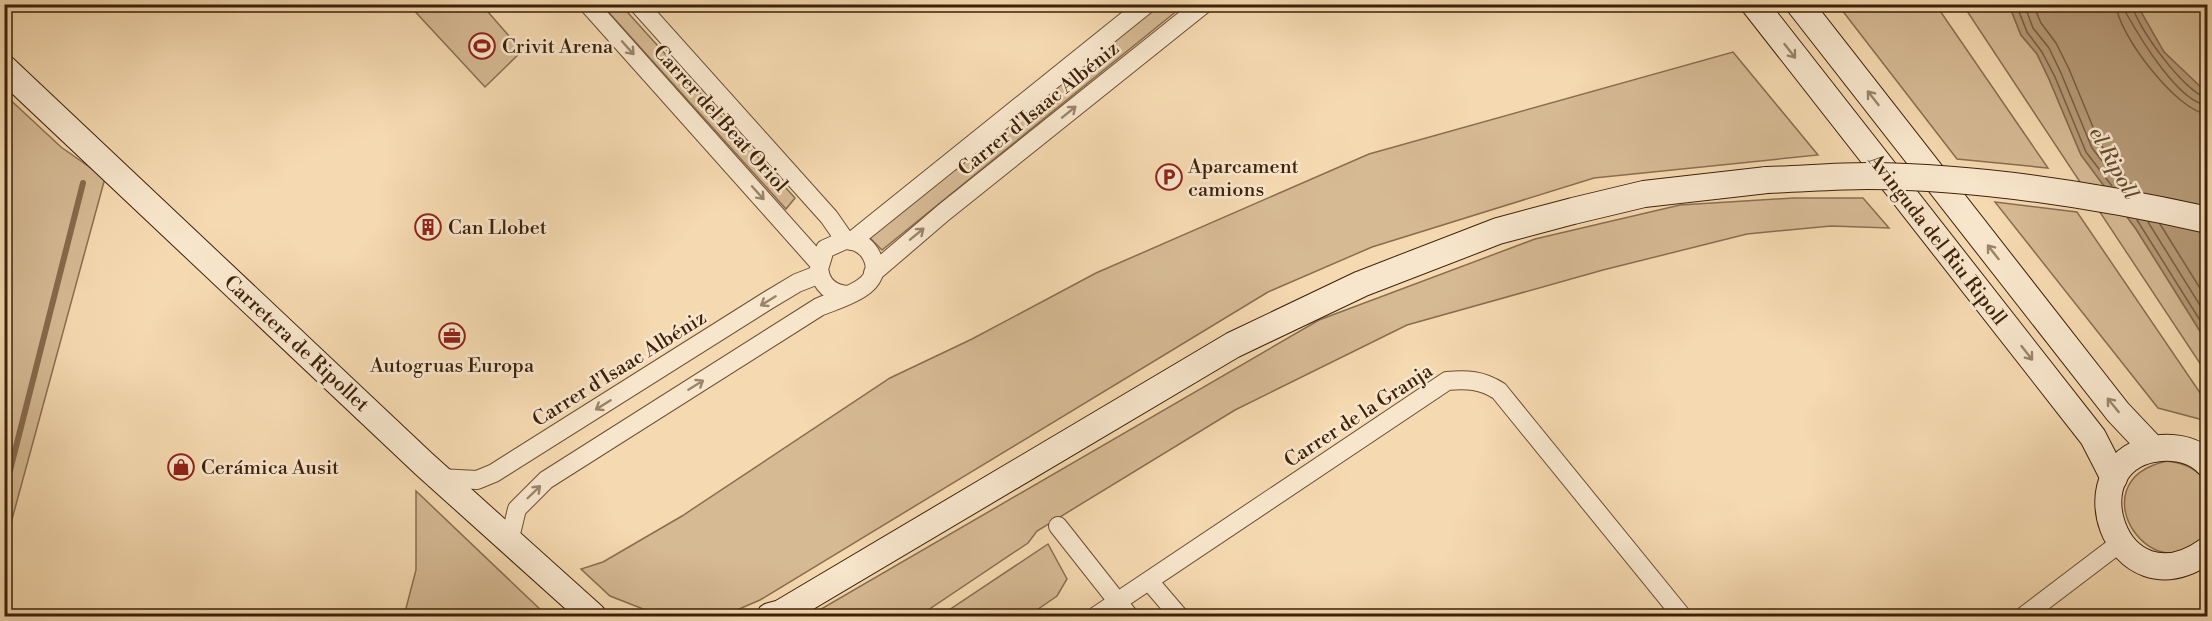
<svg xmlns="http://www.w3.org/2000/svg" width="2212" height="621" viewBox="0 0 2212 621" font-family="'Libre Bodoni',serif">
  <rect width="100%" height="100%" fill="#f5d9b0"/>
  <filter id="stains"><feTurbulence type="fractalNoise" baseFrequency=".00333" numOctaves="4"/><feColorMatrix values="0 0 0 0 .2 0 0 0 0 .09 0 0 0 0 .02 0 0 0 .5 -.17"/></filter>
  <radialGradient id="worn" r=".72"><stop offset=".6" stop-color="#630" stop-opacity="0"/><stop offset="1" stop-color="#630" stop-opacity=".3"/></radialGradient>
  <g fill="#d6ba94" stroke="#8a6e4f" stroke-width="1.5">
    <polygon points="409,5 482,5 522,51 485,87"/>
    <polygon points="602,5 621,5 795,198 786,209"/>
    <polygon points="1155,5 1184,5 882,250 866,234"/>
    <polygon points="1838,5 1936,5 2048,168 1957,159"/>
    <polygon points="1963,5 2009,5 2021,35 2037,54 2049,79 2081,155 2136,229 2200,331 2207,333 2207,374"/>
    <polygon points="2137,5 2207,5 2207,93 2164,52"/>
    <polygon points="1733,52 1818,155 1594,178 1372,247 1268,292 760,600 723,616 661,616 610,596 581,569 603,562 682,516 890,378 972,339 1096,273 1369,154"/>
    <polygon points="4,94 61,147 105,178 5,545"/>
    <polygon points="1793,198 1863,198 1889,228 1831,226 1747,234 1603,270 1407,325 1235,410 1037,531 1028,543 919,616 809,616 1319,320 1535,239 1680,205"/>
    <polygon points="1995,202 2077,212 2207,403 2207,421 2158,408"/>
    <path d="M 2167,461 C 2184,463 2196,468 2207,482 L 2207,531 C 2159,602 2072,482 2167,461 Z"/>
    <polygon points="416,491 544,613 548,616 404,616 416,570"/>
    <polygon points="1048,544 1067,579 1057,596 1028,616 940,616"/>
  </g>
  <polygon fill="#b69a78" stroke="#866a4c" stroke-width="1.5" points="2009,5 2137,5 2164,52 2207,93 2207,333 2200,331 2136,229 2081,155 2049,79 2037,54 2021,35"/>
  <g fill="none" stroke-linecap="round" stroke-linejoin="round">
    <g stroke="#7a5e41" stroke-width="1.5">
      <polyline points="2016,4 2027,32 2042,52 2055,77 2086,152 2112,186"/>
      <polyline points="2024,4 2033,28 2049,48 2061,73 2092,148 2123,188"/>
      <polyline points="2033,4 2041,23 2056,43 2069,69 2100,144 2136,191"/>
      <path d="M 2116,4 C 2117,33 2178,113 2208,114"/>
      <path d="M 2125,4 L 2126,13 C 2139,36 2179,104 2208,105"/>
      <path d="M 2132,4 C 2135,25 2187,96 2208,98"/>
      <polyline points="2137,220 2203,325 2208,327"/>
      <polyline points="2148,222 2208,318"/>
      <polyline points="2160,224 2208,301"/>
    </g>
    <polyline stroke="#866a4c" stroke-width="6" points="4,494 83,183"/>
    <g stroke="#6b4f34" stroke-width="20">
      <g id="street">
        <polyline points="588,4 819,263"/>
        <polyline points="638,4 829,217 845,240"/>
        <polyline points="852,241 1147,4"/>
        <polyline points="873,273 943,213 1204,4"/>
        <polyline points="439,478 477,480 494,473 767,301 797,283 820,274"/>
        <polyline points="1058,526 1129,616"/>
        <path d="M 509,542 L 517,509 L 546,480 L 819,307 C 840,298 890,287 870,253 C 864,244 855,240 845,240 L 825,249 L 819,269 C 821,285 831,294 848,295"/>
        <polyline points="1149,581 1179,616"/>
        <path d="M 1096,616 L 1447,381 C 1467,379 1482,380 1499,391 L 1682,616"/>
        <polyline points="2024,616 2120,543"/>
      </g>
    </g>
    <g stroke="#3d210a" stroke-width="28">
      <g id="secondary">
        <polyline points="1754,4 2093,437 2114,478"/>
        <polyline points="1799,4 2118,412 2153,449"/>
        <polyline points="4,68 424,464 593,616"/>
        <path d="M 2208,464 C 2196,451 2178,447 2161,448 C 2063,456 2115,617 2208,550"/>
        <polyline points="770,616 781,613 1233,345 1361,284 1498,231 1573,211 1644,194 1767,180"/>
      </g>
    </g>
    <use href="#street" stroke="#f8e6cc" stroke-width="18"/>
    <use href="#secondary" stroke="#f8e6cc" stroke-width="26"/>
    <g stroke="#3d210a" stroke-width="28" stroke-linecap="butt">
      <path id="secondary-bridge" d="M 1767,180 C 1801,179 1835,176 1868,176 C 1983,177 2096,195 2208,220"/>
    </g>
    <use href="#secondary-bridge" stroke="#f8e6cc" stroke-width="26"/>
  </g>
  <defs><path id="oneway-shaft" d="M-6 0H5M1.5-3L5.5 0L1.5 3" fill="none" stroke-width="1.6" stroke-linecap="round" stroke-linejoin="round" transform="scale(1.5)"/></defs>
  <g stroke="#9a846b">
    <use href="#oneway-shaft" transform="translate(628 48) rotate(48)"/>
    <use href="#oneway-shaft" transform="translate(1790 51) rotate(52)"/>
    <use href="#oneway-shaft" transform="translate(1873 98) rotate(-128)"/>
    <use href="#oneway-shaft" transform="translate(1069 112) rotate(-39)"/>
    <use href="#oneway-shaft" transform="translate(758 193) rotate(48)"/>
    <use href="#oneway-shaft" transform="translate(917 234) rotate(-39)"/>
    <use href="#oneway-shaft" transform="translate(1993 252) rotate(-128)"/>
    <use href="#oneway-shaft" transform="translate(768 301) rotate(148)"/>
    <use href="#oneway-shaft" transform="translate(2027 353) rotate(52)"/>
    <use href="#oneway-shaft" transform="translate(696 385) rotate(-32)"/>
    <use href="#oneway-shaft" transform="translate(603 405) rotate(148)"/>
    <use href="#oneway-shaft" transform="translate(2113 405) rotate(-129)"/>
    <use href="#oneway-shaft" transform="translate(534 492) rotate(-44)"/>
  </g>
  <defs>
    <g id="stadium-ring" transform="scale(1.35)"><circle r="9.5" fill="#f8e6cc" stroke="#8f2418" stroke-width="1.5"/><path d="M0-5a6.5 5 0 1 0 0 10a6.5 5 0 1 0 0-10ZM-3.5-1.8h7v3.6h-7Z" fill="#8f2418"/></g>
    <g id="parking-ring" transform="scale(1.35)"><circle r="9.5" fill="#f8e6cc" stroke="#8f2418" stroke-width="1.5"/><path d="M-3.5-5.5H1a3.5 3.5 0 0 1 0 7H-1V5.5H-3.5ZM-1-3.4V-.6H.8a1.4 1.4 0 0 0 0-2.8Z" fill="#8f2418"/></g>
    <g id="building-ring" transform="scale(1.35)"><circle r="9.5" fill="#f8e6cc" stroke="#8f2418" stroke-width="1.5"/><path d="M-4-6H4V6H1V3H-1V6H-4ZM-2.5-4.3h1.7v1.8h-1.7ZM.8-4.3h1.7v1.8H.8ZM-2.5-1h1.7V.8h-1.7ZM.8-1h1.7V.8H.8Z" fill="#8f2418"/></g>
    <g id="office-ring" transform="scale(1.35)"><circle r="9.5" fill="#f8e6cc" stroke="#8f2418" stroke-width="1.5"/><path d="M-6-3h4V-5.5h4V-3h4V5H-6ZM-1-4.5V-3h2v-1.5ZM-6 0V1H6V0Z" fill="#8f2418"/></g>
    <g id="shop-ring" transform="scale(1.35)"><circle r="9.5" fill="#f8e6cc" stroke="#8f2418" stroke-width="1.5"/><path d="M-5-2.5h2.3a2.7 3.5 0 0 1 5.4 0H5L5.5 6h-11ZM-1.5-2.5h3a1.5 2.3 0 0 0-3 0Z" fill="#8f2418"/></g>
  </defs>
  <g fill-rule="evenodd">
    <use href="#stadium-ring" x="482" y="46"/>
    <use href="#parking-ring" x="1169" y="177"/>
    <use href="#building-ring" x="428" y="227"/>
    <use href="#office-ring" x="452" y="336"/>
    <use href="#shop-ring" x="181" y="467"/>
  </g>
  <g text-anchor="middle" stroke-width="5" stroke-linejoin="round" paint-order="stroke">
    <g font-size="20" fill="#3d210a" stroke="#f8e6cc" text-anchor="start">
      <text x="502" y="53">Crivit Arena</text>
      <text x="1188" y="173">Aparcament<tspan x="1188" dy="23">camions</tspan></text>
      <text x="448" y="234">Can Llobet</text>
      <text x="452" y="372" text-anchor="middle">Autogruas Europa</text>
      <text x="201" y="474">Cerámica Ausit</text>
    </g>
    <g font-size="20" fill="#3d210a" stroke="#f8e6cc">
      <text transform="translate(1038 108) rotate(-39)" y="7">Carrer d'Isaac Albéniz</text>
      <text transform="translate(721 118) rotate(48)" y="7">Carrer del Beat Oriol</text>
      <text transform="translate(1938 239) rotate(52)" y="7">Avinguda del Riu Ripoll</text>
      <text transform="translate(297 343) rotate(43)" y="7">Carretera de Ripollet</text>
      <text transform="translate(619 368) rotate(-32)" y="7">Carrer d'Isaac Albéniz</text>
      <text transform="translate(1358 415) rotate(-33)" y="7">Carrer de la Granja</text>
    </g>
    <g font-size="21" font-style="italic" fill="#674b30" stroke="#f8e6cc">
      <text transform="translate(2114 163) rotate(61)" y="7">el Ripoll</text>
    </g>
  </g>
  <rect width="2212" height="621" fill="none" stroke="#f5d9b0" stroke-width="24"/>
  <rect x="6" y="6" width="2200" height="609" fill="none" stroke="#3d210a" stroke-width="3"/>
  <rect x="12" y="12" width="2188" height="597" fill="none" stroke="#3d210a" stroke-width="1.5"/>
  <rect width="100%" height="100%" filter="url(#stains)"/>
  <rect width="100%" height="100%" fill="url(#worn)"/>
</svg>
